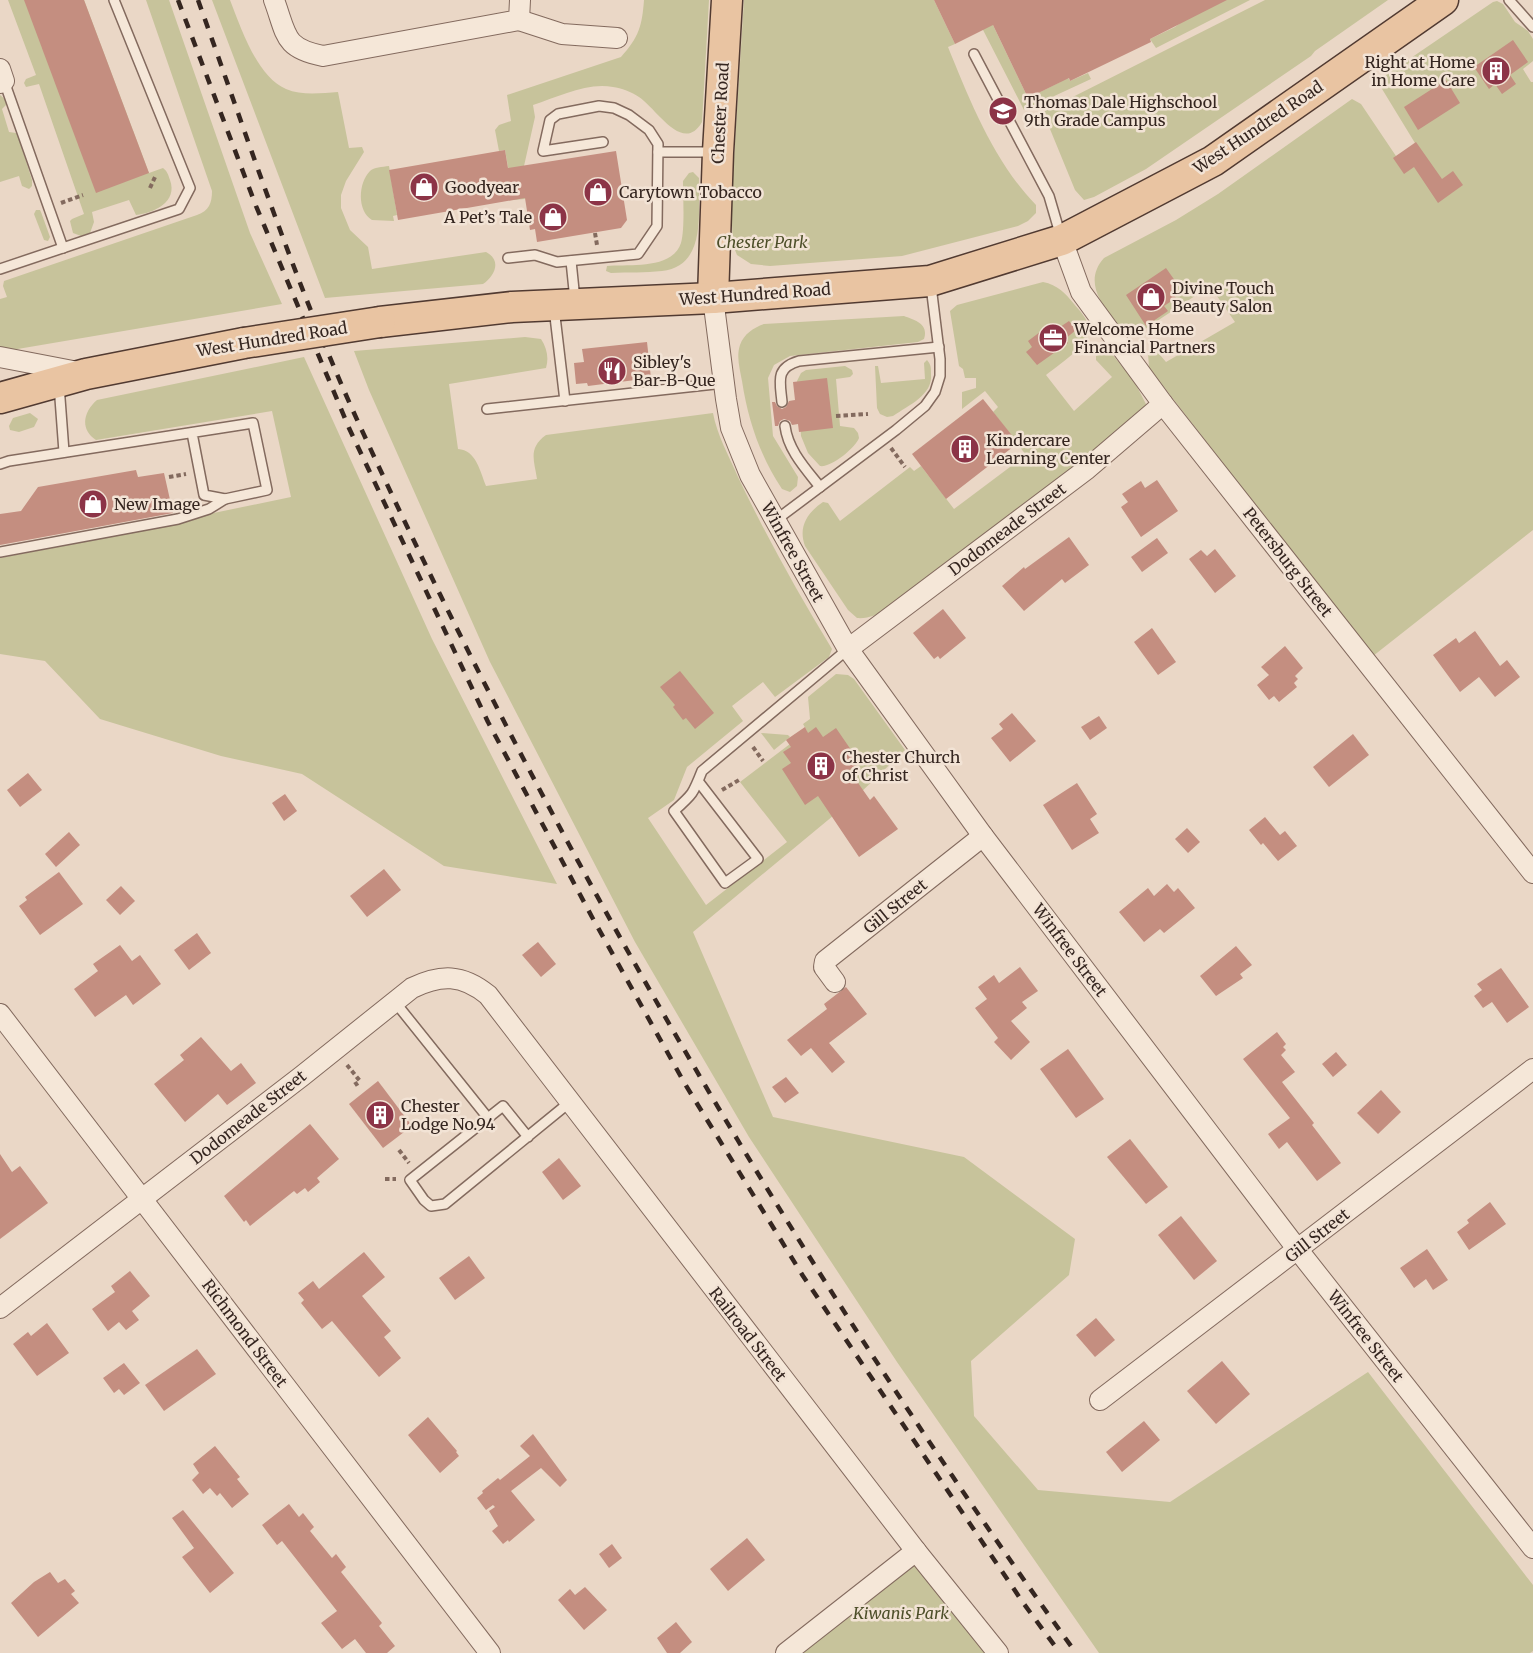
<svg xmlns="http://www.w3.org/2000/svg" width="1533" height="1653" viewBox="0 0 1533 1653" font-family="Merriweather,serif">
  <rect width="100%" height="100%" fill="#ead7c6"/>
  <g fill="#c7c39b">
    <path d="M 8,0 L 84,0 L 149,173 L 163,168 C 167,171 168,174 170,180 C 178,202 154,213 136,215 L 129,200 L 92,212 L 94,222 L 90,233 L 81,236 L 73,233 L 70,221 L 72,219 L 84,214 L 39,84 L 26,87 L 24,83 L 26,79 L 36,75 Z"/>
    <path d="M 146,0 L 169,0 L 250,233 L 282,304 L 0,352 L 0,299 L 7,297 L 3,286 L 4,281 L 197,215 C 209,211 212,203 212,191 Z"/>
    <path d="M 212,0 L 230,0 C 241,28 257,77 286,89 C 302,96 322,93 338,92 L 349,148 L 362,147 L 364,152 L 346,181 L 341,195 L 341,208 L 350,230 L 368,247 L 372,269 L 486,252 C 502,260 495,276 483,284 L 325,298 Z"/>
    <path d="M 644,0 L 709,0 L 702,122 C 683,155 656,108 639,97 C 632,92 621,88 613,87 C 587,82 558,97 533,105 L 535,117 L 524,166 L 520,167 L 525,199 L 514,200 L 505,150 L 499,151 L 495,130 L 499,125 L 511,121 L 507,95 L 621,57 C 639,37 642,26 644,0 Z"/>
    <path d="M 744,0 L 934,0 L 955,44 L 948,47 C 970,101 994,162 1036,205 L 1036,213 L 1028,221 L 1018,226 L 902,256 L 770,266 L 751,264 L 737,255 L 733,245 L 731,205 Z"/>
    <polygon points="1211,0 1250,0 1156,48 1150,39 1175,27"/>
    <polygon points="1265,0 1388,0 1315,51 1311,56 1146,169 1094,197 1084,200 1075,190 1043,112"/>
    <path d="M 1497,1 L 1503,4 L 1515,22 L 1528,31 L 1533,39 L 1533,61 L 1523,69 L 1531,82 L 1533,82 L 1533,530 L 1373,656 L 1149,368 L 1148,353 L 1155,349 L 1166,362 L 1235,322 L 1210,286 L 1145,329 L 1142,333 L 1133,336 C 1123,332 1118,325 1112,317 C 1097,299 1086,278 1104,258 L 1176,220 L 1218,194 L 1352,99 L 1361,104 L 1398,159 L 1418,148 L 1379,84 L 1380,79 L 1493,2 Z"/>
    <polygon points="991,21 1028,98 1060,82 1066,74 1070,81 1088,73 1091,79 1024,110 981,26"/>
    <polygon points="0,95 7,101 6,105 2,109 9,132 16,133 18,136 32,180 32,186 29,189 22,186 19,176 0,182"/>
    <path d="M 389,166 L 397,215 L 393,216 L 394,221 L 372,220 C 357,211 358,183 370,171 C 374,167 382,167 389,166 Z"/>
    <path d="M 693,172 L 699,178 C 698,212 707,266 662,271 C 645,273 628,272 611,273 L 606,271 L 607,266 C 629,264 672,270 681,243 C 685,229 683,196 683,181 L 689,173 Z"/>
    <polygon points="36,210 40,210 41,212 50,237 48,241 44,240 34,214"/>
    <path d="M 1043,282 C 1058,285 1065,293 1074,304 C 1079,310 1088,319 1089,328 C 1092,343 1057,366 1046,375 L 1074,411 L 1112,377 L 1096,360 L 1096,356 L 1107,351 L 1111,353 L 1133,379 L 1148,408 L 914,592 C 897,602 877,620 857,618 L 848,610 L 805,546 C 798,527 807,513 823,502 L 828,503 L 840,521 L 910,467 L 914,471 L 921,466 L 954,509 L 1026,455 L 993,412 L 998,407 L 985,391 L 962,409 L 962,392 L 976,388 L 976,378 L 965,378 L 963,369 L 959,366 L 950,311 L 957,305 Z"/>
    <path d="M 904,316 C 915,320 929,324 924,339 L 918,342 L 790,356 L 774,365 L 768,378 L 773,436 L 798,477 L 797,486 L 790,492 L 782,489 C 760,456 748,420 742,381 C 740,369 736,357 740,345 C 744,334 753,328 764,324 Z"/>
    <path d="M 525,337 L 541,339 C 547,348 549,358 546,368 L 449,384 L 458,449 C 476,450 480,471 486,486 L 537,479 C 534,460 528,448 546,435 L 713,413 C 717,435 729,456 738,477 C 766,536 798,593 832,649 L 829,657 L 775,697 L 763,682 L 732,706 L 743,721 L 687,767 L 674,800 L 648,818 L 706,905 L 787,842 L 740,782 L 807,731 L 803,724 L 810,719 L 808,697 L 836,674 L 848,675 L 854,679 L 905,750 L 857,796 L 693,932 L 773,1117 L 964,1157 L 1075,1239 L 1069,1275 L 971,1361 L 974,1416 L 1038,1490 L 1170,1502 L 1368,1372 L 1533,1585 L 1533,1651 L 1530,1653 L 1099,1653 L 897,1362 L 749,1137 L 635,942 L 490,662 L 369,390 L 354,351 Z"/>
    <path d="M 304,357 L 432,639 L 557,884 L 444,866 L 302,774 L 221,756 L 100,719 L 45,661 L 0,654 L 0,558 L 174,525 L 204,515 L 291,497 L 272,411 L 96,440 C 79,429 84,411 97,400 Z"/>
    <path d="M 927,360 C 931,365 931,367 931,374 C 933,395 909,405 893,416 L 887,417 L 880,414 L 877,408 L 875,366 L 878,366 L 881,383 L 925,379 L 924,363 Z"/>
    <path d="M 845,366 L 852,370 L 853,374 L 850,377 L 836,379 L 840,426 L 854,428 L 858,433 L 859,438 C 855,448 831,468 820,466 L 808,453 L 801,436 L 797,381 L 801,373 L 806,370 Z"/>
    <polygon points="30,413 38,419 34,427 19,432 10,430 9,426 13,418"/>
    <polygon points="761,733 788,735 790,737 774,750"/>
    <polygon points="908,1558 991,1653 803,1653 797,1645"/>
  </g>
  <g fill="#c48e80">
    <polygon points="24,0 84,0 149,173 96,193"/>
    <polygon points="934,0 1227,0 1150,39 1151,42 1070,81 1069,78 1028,98 993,25 955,44"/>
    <polygon points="1513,40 1528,62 1510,75 1516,84 1502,94 1495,84 1489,89 1474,67"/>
    <polygon points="1446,80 1460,103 1418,130 1404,107"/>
    <polygon points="1416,142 1442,179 1453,171 1463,185 1438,203 1414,167 1404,174 1393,158"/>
    <polygon points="505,150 508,168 616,151 627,220 621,228 537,242 535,229 530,230 525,198 398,220 389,170"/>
    <polygon points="1166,268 1178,285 1171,291 1176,298 1164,306 1168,311 1146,326 1126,295"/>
    <polygon points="1069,321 1076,330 1065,339 1068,343 1037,365 1026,352 1032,347 1028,341 1052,323 1057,329"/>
    <polygon points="647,342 651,378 588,386 587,383 576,384 574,363 584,362 582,349"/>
    <polygon points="827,378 833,428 799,432 798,424 792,425 790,421 784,419 780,421 778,426 775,426 772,402 775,402 777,406 782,409 786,407 789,401 795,400 793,382"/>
    <polygon points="983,399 1018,443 946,499 912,454"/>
    <polygon points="136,470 138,477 164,473 173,513 0,545 0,514 21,511 38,487"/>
    <polygon points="1157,480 1178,511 1141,537 1121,507 1128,502 1122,494 1141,481 1145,488"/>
    <polygon points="1069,537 1089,565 1065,583 1062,579 1024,611 1002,586 1024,567 1025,569"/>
    <polygon points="1157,538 1168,553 1142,572 1131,557"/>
    <polygon points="1215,549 1236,576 1215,593 1189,559 1201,550 1207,556"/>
    <polygon points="943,609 966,638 940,659 938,656 934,659 913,633"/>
    <polygon points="1152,628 1176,662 1158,675 1134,642"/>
    <polygon points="1475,631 1500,666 1507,660 1520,677 1495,697 1479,677 1460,692 1433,655 1456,638 1459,643"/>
    <polygon points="1285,646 1303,668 1295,676 1298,679 1294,683 1297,687 1279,702 1274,696 1269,700 1257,685 1269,675 1261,667"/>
    <polygon points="680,671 714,713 695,729 686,718 683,720 673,707 675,705 660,687"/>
    <polygon points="1012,713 1036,741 1010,762 991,738 1003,729 999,724"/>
    <polygon points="1099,716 1107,728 1090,740 1081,727"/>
    <polygon points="805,727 808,733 816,727 823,737 836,728 860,763 849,770 870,800 874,796 898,829 859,857 818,796 805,805 782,769 791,763 783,752 791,747 786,740"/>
    <polygon points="1353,734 1369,755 1329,787 1313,767"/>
    <polygon points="28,773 42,790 20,807 7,790"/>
    <polygon points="1077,783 1097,814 1090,819 1099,833 1072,850 1043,805"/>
    <polygon points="285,794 297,811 284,821 272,803"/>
    <polygon points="1265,817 1280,835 1285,831 1297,846 1278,861 1263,843 1261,845 1249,830"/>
    <polygon points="1187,828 1200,842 1188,853 1175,839"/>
    <polygon points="69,832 80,845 56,867 45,854"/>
    <polygon points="384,869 401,890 367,917 350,896"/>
    <polygon points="59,872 83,904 40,935 19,906 27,900 25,897"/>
    <polygon points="1167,884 1174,892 1178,888 1195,908 1164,933 1160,929 1144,942 1119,912 1148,888 1154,896"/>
    <polygon points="121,886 135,901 120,915 106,900"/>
    <polygon points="197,933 211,953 189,970 174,950"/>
    <polygon points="538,942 556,964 541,977 522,955"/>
    <polygon points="120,945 132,961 140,955 161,984 133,1005 126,995 95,1017 74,989 98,971 93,964"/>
    <polygon points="1236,946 1252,965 1240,974 1243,978 1216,996 1200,976"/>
    <polygon points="1020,967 1038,991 1022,1002 1027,1008 1011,1021 1030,1042 1011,1060 994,1042 998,1038 975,1008 987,999 978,987 994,975 999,983"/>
    <polygon points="1501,968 1529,1007 1507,1023 1492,1002 1483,1008 1474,996 1482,990 1477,984"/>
    <polygon points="846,987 867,1014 829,1043 845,1062 832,1073 811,1048 801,1056 787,1040 827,1009 824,1004"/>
    <polygon points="1277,1032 1286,1044 1283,1047 1286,1050 1281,1055 1295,1072 1282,1082 1314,1123 1312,1125 1341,1163 1317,1181 1287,1142 1279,1149 1268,1134 1290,1118 1243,1059"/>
    <polygon points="201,1037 231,1071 241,1063 256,1083 227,1105 218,1094 185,1122 154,1084 184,1060 180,1055"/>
    <polygon points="1068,1049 1104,1099 1076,1118 1040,1069"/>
    <polygon points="1336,1052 1347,1065 1333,1077 1322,1064"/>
    <polygon points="786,1077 799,1093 785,1103 772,1087"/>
    <polygon points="378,1081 412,1126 383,1148 349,1104"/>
    <polygon points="1381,1090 1401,1112 1378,1134 1357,1113"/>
    <polygon points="310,1124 339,1159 317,1178 320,1182 308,1192 305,1188 297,1194 294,1191 250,1226 246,1220 244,1222 224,1196"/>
    <polygon points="1130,1139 1168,1187 1146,1204 1107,1157"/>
    <polygon points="0,1154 12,1172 20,1166 48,1203 0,1239"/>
    <polygon points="559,1158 581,1186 563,1200 542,1172"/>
    <polygon points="1490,1202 1506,1224 1469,1250 1457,1232 1469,1223 1467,1220"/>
    <polygon points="1181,1216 1217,1261 1194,1280 1158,1235"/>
    <polygon points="1427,1249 1448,1280 1433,1290 1426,1279 1414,1288 1400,1268"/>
    <polygon points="364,1252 385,1277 362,1296 391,1331 384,1337 401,1358 379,1377 332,1321 322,1329 301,1303 304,1300 298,1293 313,1281 319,1289"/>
    <polygon points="469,1256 485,1278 455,1300 439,1278"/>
    <polygon points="130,1271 150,1296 132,1311 139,1320 126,1330 119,1322 108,1331 92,1309 115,1292 111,1286"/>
    <polygon points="1096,1318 1115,1340 1095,1357 1076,1335"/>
    <polygon points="47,1323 69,1353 37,1376 13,1344 28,1332 31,1336"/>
    <polygon points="197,1349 216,1374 164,1411 145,1385"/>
    <polygon points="1222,1361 1250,1394 1216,1424 1187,1391"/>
    <polygon points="124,1363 140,1383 124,1395 119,1389 114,1393 103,1378"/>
    <polygon points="428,1417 457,1451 456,1452 459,1456 440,1473 408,1435"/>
    <polygon points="1144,1421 1160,1440 1122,1472 1106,1452"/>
    <polygon points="533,1434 567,1480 560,1487 541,1468 511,1491 535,1520 509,1542 508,1540 503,1544 492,1531 498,1526 489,1511 495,1507 493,1505 486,1510 477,1498 483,1493 482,1491 498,1478 500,1480 530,1456 520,1446"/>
    <polygon points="215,1446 240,1477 237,1479 249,1494 232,1508 220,1493 217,1496 210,1488 203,1494 192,1480 199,1473 193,1464"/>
    <polygon points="289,1504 299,1517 303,1513 314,1527 310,1531 332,1558 336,1554 346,1567 341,1572 382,1623 379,1626 395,1646 387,1653 366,1653 355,1639 342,1649 321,1623 337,1611 282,1541 277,1545 262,1525"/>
    <polygon points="183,1510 234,1573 210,1593 182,1557 194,1548 172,1518"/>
    <polygon points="747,1538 765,1560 728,1591 710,1569"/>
    <polygon points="612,1544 622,1558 609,1568 599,1554"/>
    <polygon points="50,1572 58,1583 65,1579 75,1591 71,1594 79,1603 38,1637 11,1603 34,1582"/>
    <polygon points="585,1587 607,1610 584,1630 558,1600 570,1589 575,1595"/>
    <polygon points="676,1622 692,1642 680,1653 667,1653 657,1638"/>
  </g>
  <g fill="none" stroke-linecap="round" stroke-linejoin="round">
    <g stroke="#836a5e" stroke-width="12">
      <g id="service">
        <polyline points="1509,0 1533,27"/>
        <polyline points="974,54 1049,196 1061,237"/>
        <polyline points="4,81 63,248"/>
        <polyline points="658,152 715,152"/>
        <polyline points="508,258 535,255 557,262 638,254 657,226 658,144 649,130 629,115 614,108 599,106 558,114 550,120 543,151 603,142"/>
        <polyline points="571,261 575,300"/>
        <polyline points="0,269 179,209 190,188 114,0"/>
        <polyline points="554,308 565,401"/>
        <polyline points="59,385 64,452"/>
        <path d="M 782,402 C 780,381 775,368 799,361 L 939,347"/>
        <polyline points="487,409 724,383"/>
        <path d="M 785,426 C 788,450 805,468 820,487"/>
        <polyline points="0,464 9,461 253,423 267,490 225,499 204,495 192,433"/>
        <polyline points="776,520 896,430 925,406 935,392 940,376 940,359 931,286"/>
        <polyline points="0,552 178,519 209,509 225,499"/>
        <path d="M 698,781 L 758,859 L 725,883 L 674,811 C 693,794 693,794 702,771 L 848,649"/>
        <polyline points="395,1002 488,1118"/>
        <polyline points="528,1137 503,1106 410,1180 424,1200 431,1206 445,1204 570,1102"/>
      </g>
    </g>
    <g stroke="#836a5e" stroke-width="22">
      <g id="minor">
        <path d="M 274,0 C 287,35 283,48 323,56 L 519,20 L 520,0"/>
        <polyline points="519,20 562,34 617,38"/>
        <polyline points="0,69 4,81 0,83"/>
        <polyline points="1062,240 1081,292 1163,404 1533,873"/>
        <polyline points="713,298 726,399 731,428 750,475 848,649 983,836 1298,1250 1533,1548"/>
        <polyline points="0,357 78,372"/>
        <polyline points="848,649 1087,469 1163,404"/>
        <polyline points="835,982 824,967 825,961 983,836"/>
        <polyline points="0,1014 490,1653"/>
        <path d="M 0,1308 L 302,1076 L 412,988 C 441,974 462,974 488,995 L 916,1551 L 998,1653"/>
        <polyline points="1100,1400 1533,1069"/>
        <polyline points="786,1653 916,1551"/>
      </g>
    </g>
    <g stroke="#513a31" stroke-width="33">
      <g id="primary">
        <polyline points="713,298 718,152 727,0"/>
        <polyline points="380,322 512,307 713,298 930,281 1062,240 1213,161 1443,0"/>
        <polyline points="0,398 86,374 244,343"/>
      </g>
    </g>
    <g stroke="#836a5e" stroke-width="4" stroke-dasharray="4.5 3" stroke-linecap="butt">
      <polyline points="150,188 155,177"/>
      <polyline points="61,203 83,195"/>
      <polyline points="595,233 597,245"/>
      <polyline points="836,416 868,414"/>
      <polyline points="891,448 905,467"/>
      <polyline points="169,477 186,474"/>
      <polyline points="753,747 763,761"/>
      <polyline points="722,790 739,780"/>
      <polyline points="347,1065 360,1081"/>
      <polyline points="355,1082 359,1088"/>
      <polyline points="399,1150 409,1163"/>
      <polyline points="385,1179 396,1179"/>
    </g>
    <use href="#service" stroke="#f5e7d8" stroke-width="9"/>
    <use href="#minor" stroke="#f5e7d8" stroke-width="20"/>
    <use href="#primary" stroke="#e9c4a2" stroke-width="30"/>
    <g stroke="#352620" stroke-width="4.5" stroke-dasharray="10 10" stroke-linecap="butt">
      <polyline points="178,0 256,206 349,428 488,722 592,917 685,1084 803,1276 1024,1604 1060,1653"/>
      <path d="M 198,0 C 249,142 296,286 359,424 C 557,855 798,1267 1076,1653"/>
    </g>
    <g stroke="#513a31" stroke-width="33" stroke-linecap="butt">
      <polyline id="primary-bridge" points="244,343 380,322"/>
    </g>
    <use href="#primary-bridge" stroke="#e9c4a2" stroke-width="30"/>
  </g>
  <defs>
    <g id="building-disc" transform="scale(1.5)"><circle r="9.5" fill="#8c3447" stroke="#f2e3d5"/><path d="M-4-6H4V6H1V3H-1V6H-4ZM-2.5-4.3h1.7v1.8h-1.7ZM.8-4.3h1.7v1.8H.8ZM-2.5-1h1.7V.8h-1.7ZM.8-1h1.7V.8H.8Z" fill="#fff"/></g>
    <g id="school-disc" transform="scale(1.5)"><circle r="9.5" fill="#8c3447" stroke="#f2e3d5"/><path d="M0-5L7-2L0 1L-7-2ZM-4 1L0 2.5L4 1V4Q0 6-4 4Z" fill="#fff"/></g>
    <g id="shop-disc" transform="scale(1.5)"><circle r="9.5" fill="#8c3447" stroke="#f2e3d5"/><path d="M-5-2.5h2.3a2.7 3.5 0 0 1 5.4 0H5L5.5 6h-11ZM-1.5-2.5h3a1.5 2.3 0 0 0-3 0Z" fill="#fff"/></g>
    <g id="office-disc" transform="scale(1.5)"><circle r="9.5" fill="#8c3447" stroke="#f2e3d5"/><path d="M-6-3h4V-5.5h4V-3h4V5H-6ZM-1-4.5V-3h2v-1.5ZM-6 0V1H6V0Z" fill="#fff"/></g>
    <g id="restaurant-disc" transform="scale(1.5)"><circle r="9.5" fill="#8c3447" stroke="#f2e3d5"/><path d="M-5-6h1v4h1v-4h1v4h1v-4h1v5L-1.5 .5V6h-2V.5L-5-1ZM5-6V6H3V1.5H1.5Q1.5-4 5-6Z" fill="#fff"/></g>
  </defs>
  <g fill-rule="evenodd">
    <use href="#building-disc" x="1496" y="71"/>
    <use href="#school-disc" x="1003" y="111"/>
    <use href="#shop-disc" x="424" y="187"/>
    <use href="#shop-disc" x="598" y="192"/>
    <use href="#shop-disc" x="553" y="217"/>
    <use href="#shop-disc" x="1151" y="297"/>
    <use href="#office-disc" x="1053" y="338"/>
    <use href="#restaurant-disc" x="612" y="371"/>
    <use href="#building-disc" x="965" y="449"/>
    <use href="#shop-disc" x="93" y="504"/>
    <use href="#building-disc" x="821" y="766"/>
    <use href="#building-disc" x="380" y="1115"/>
  </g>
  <g text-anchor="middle" stroke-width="5" stroke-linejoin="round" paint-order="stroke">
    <g font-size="16" fill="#352620" stroke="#f2e3d5" text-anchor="start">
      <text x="1475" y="68" text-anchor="end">Right at Home<tspan x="1475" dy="18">in Home Care</tspan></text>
      <text x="1024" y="108">Thomas Dale Highschool<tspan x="1024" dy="18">9th Grade Campus</tspan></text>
      <text x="445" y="193">Goodyear</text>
      <text x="619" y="198">Carytown Tobacco</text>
      <text x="532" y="223" text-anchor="end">A Pet’s Tale</text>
      <text x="1172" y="294">Divine Touch<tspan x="1172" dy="18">Beauty Salon</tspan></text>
      <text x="1074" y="335">Welcome Home<tspan x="1074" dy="18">Financial Partners</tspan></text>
      <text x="633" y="368">Sibley's<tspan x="633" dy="18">Bar-B-Que</tspan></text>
      <text x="986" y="446">Kindercare<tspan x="986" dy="18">Learning Center</tspan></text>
      <text x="114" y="510">New Image</text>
      <text x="842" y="763">Chester Church<tspan x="842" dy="18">of Christ</tspan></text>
      <text x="401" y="1112">Chester<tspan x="401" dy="18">Lodge No.94</tspan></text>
    </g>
    <g font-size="16" fill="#352620" stroke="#f2e3d5">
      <text transform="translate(720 113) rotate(-87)" y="6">Chester Road</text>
      <text transform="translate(1258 127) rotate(-34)" y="6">West Hundred Road</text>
      <text transform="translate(755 294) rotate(-4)" y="6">West Hundred Road</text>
      <text transform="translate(272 339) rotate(-9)" y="6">West Hundred Road</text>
      <text transform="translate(1007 529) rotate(-37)" y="6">Dodomeade Street</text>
      <text transform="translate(793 552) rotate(61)" y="6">Winfree Street</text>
      <text transform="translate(1288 562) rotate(52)" y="6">Petersburg Street</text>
      <text transform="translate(895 906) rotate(-39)" y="6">Gill Street</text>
      <text transform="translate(1070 950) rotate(53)" y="6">Winfree Street</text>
      <text transform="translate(248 1117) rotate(-38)" y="6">Dodomeade Street</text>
      <text transform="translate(1317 1235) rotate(-38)" y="6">Gill Street</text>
      <text transform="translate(245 1333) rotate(53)" y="6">Richmond Street</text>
      <text transform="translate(748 1334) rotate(52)" y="6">Railroad Street</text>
      <text transform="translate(1366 1336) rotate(52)" y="6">Winfree Street</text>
    </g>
    <g font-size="16" font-style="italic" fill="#4d4f29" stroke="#f2e3d5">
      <text x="762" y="248">Chester Park</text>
      <text x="901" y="1619">Kiwanis Park</text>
    </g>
  </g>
</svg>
